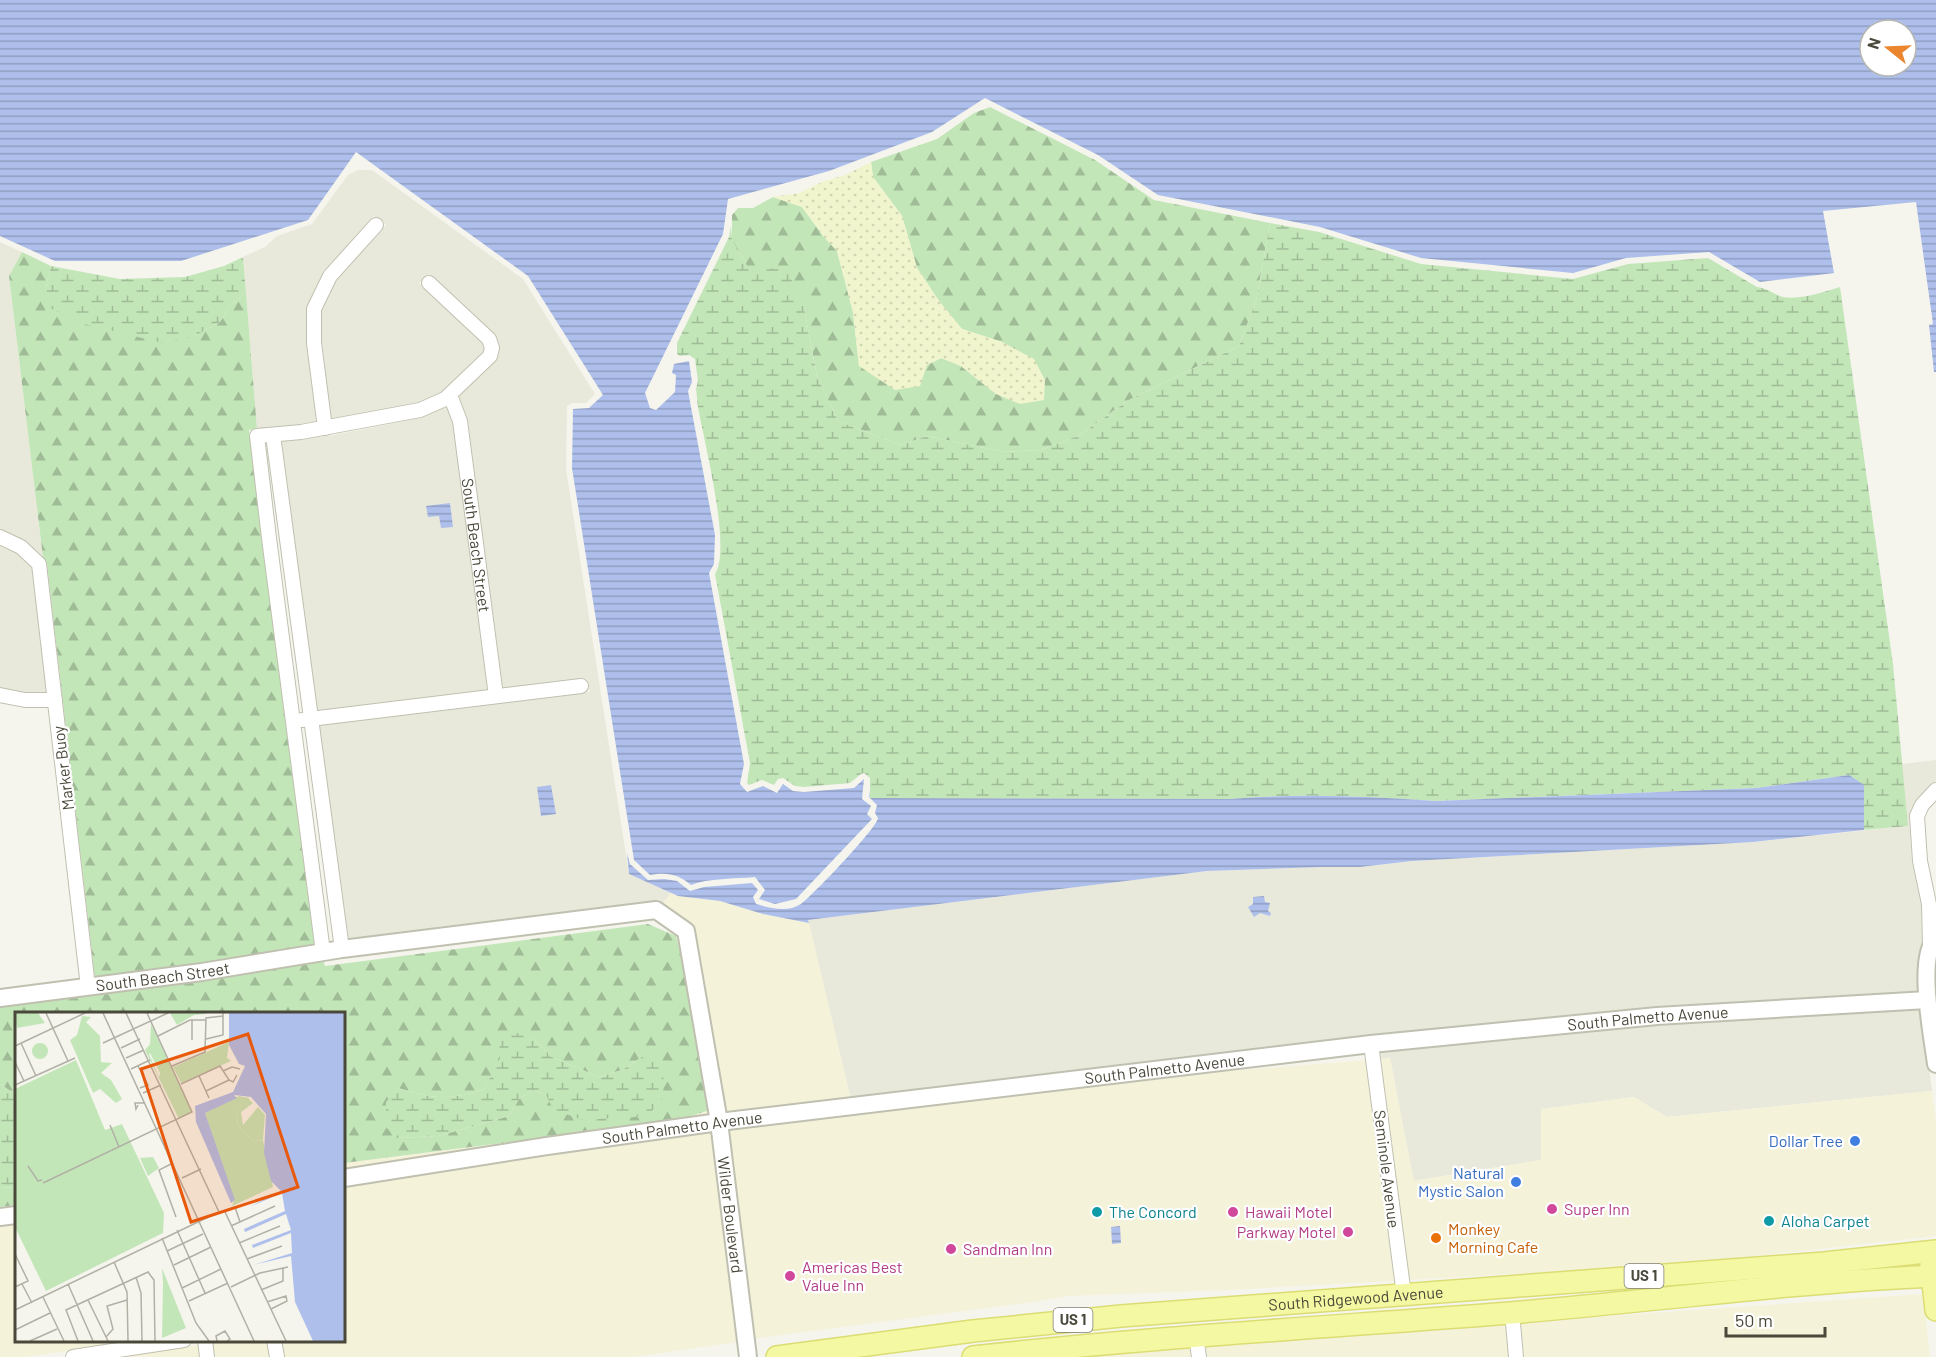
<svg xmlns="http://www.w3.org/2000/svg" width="1936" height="1357" viewBox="0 0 1936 1357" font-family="Barlow,sans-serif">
  <defs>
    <pattern id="forest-firs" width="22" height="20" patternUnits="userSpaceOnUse" patternTransform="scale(1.5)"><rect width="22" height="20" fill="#c3e6b9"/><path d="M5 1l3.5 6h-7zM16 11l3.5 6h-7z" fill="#a0bc97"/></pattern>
    <pattern id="wetland-marsh" width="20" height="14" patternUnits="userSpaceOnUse" patternTransform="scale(1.5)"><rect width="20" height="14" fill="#c3e6b9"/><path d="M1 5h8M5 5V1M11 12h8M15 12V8" fill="none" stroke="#a0bc97"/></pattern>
    <pattern id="sand-dots" width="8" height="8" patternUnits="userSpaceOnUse" patternTransform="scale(1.5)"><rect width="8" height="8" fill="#f1f5cd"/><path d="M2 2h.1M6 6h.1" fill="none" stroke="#d0d4b1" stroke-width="1.8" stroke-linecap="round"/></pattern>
    <pattern id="water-rules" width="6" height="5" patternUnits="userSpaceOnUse" patternTransform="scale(1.5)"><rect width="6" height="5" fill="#aebfec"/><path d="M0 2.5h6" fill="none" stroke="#909dc0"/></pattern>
  </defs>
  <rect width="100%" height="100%" fill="#f5f5ed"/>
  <g fill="#e9e9db">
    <polygon points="358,170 372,170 523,279 595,394 586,403 572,403 567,406 566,469 629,874 671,893 662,905 661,902 654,900 651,904 349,941 319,725 590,692 586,679 503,689 468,421 459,396 497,358 499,347 494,334 429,274 419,283 482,342 484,348 483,352 440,393 417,403 331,420 322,343 322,311 336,280 386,225 374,216 324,271 307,306 307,343 316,422 257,429 243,257 265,247 277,236 312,224 348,175"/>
    <polygon points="0,242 22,252 9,276 43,558 25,541 0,530"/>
    <polygon points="447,406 453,422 488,690 317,711 281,441 333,435 385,425 422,417"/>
    <polygon points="0,544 17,552 32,567 47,693 25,693 0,688"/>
    <polygon points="1936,760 1936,781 1916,800 1909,816 1912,862 1921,905 1922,945 1918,962 1919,993 851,1100 808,920 1207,871 1322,867 1360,867 1412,861 1753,842 1907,826 1902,764"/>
    <polygon points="1921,1007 1932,1091 1667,1117 1634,1097 1541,1109 1541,1160 1413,1181 1390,1058 1381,1059 1379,1050 1659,1023"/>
  </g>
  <g fill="#f5f2da">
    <polygon points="671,893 678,896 720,901 763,914 809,923 851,1100 726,1115 693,931 662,905"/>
    <polygon points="1390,1058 1414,1181 1541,1160 1541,1109 1634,1097 1667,1117 1932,1091 1936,1120 1936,1236 1684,1264 1409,1280 1381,1059"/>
    <polygon points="1366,1060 1394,1281 1231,1290 1069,1296 1034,1302 753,1339 728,1128 1140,1078"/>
    <polygon points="710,1110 711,1117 344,1171 344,1163 675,1121"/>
    <polygon points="713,1130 738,1342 634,1357 285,1357 282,1341 344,1340 344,1185 549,1153"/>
    <polygon points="16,1222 16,1340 136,1341 25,1357 0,1357 0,1224"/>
    <polygon points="1923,1294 1930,1357 1524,1357 1521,1322"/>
    <polygon points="1505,1323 1509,1357 1207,1357 1204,1344"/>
    <polygon points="212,1341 267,1341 269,1357 215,1357"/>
    <polygon points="198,1345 200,1357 120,1357"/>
    <polygon points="1189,1346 1191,1357 1079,1357"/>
  </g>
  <g fill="url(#forest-firs)" fill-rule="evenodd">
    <polygon points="990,107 1095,160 1154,200 1270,223 1256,301 1239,346 1127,401 1080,435 1041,450 1004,452 927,436 901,445 838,421 817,376 804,308 747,266 732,240 732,215 738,208 753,208 773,197 802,207 824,237 837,251 853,312 859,366 927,365 941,358 961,366 996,394 1002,342 962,329 939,301 917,268 902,216 873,177 871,162 937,139 974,113"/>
    <polygon points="22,252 51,266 46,287 193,337 220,322 231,304 246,293 257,429 249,430 315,946 200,965 95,979 47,564 43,558 9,276"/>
    <path d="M 648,924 L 676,936 L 687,981 L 710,1110 L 675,1121 L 344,1163 L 344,1014 L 16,1014 L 16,1095 L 0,1084 L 0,1007 L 94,995 L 95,994 L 323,959 L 325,966 ZM 532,1037 L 552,1057 L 599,1077 L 622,1070 L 642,1057 L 582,1119 L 546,1095 L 533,1090 L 519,1099 L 509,1116 L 438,1136 L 397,1138 L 398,1088 C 434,1099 447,1101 484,1089 L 501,1058 L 499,1041 Z"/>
    <polygon points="0,1187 16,1188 16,1205 0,1207"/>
  </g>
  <g fill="url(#wetland-marsh)">
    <path d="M 1270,223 L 1319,232 L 1421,264 L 1573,279 L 1628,264 L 1708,258 L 1757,287 C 1767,288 1775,295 1783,297 C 1801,300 1823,292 1840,287 L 1893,664 L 1908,826 L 1864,830 L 1849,775 L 1756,788 L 1436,801 C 1367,796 1299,793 1230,799 L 870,798 L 870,778 L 864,773 L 861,774 L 850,783 L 804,787 L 795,786 L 783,778 L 778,779 L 774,785 L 762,780 L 749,785 L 747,783 L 750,763 L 715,574 C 732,548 704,442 698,407 L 696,389 L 698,381 L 695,359 L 689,355 L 680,356 L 677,354 L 677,343 L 729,237 L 731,226 L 732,240 L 747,266 L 787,270 L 804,308 L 817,376 L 838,421 L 901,445 L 927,436 L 1004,452 L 1041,450 L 1080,435 L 1127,401 L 1239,346 L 1256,301 Z"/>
    <polygon points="243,257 246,293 231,304 220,322 193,337 163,343 84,324 50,308 46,287 51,266 120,279 185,277 224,266"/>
    <path d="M 513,1032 L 532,1037 L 552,1057 L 599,1077 L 622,1070 L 642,1057 L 664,1061 L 663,1098 L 651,1112 L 635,1117 L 582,1120 L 553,1109 L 546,1095 L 533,1090 L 519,1099 L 509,1116 L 438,1136 L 397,1138 L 386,1127 L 386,1102 L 398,1088 C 434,1099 447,1101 484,1089 L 500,1058 L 499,1041 Z"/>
    <polygon points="0,1084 16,1095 16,1188 0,1187"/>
  </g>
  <polygon fill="url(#sand-dots)" points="871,162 873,177 902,216 917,268 939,301 962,329 1002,342 1034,359 1045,380 1044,400 1020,404 996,394 961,366 941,358 927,365 920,386 895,390 859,366 853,312 837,251 824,237 802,207 773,197 799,193 822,182 845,175"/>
  <g fill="url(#water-rules)" fill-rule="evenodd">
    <path d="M 0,0 L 1936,0 L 1936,372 L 1934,372 L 1929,325 L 1933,324 L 1916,202 L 1823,211 L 1834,273 L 1760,282 L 1709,252 L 1626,258 L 1573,273 L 1421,258 L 1320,227 L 1158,195 L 1098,155 L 985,98 L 932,132 L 829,171 L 728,199 L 723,234 L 645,393 L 650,408 L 656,410 L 675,392 L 676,375 L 672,373 L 674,364 L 689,361 L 692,382 L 688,391 L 715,535 L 714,564 L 709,573 L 744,764 L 740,784 L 747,792 L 763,786 L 777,793 L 783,784 L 793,791 L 804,792 L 854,788 L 864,779 L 862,799 L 871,806 L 867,814 L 872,819 L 796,899 L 775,904 L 759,899 L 765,890 L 755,877 C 735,879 708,878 691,885 C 678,874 667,872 650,875 L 634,860 L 572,468 L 573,409 L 589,408 L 603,395 L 528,276 L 356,152 L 308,220 L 181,261 L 55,261 L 0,236 ZM 1870,30 L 1906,30 L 1906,66 L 1870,66 Z"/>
    <polygon points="450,503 453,527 441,528 439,516 428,517 426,506"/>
    <path d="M 1849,775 L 1864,785 L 1864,830 L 1753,842 L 1412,861 L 1360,867 L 1322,867 L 1207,871 L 808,920 L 809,923 L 763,914 L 720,901 L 678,896 L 629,874 L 627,853 L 630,864 L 648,880 L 664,879 L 677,881 L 690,891 L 704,887 L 752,883 L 758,890 L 753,897 L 756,904 C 770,908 787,913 801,904 C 812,896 877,828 878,818 L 875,813 L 877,805 L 869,797 L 869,791 L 870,798 L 1230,799 C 1299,793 1367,796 1436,801 L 1756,788 Z"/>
    <polygon points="551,785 556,814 541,816 537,787"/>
    <polygon points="1264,896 1265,902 1270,903 1268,911 1271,913 1270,916 1260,913 1254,917 1248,907 1253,904 1253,897"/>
    <polygon points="1120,1226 1121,1243 1112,1244 1111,1227"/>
  </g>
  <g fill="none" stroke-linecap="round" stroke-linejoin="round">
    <g stroke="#c0c0b0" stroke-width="16">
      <g id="minor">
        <path id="s1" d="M 450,395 L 460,421 L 496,696"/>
        <polyline points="325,428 314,343 314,309 330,276 376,225"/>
        <polyline points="273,435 342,949"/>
        <polyline points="0,537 21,547 39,564 88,987"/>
        <polyline points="0,695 25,700 55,700"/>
        <polyline points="302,720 581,686"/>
        <polyline points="1930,946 1929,904 1920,861 1917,816 1922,805 1936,790"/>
        <polyline points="323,952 269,538 257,436 301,432 420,410 445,399 490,356 492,348 489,339 429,283"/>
        <polyline points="1371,1044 1404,1295"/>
        <polyline points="1512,1312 1516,1357"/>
        <polyline points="1196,1336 1199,1357"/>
        <polyline points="205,1340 207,1357"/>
        <polyline points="274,1340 277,1357"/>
        <polyline points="73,1357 184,1340"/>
      </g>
    </g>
    <g stroke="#c0c0b0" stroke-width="20">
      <g id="tertiary">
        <path d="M 1936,939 C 1916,956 1933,1039 1936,1064"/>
        <path id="s2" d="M 0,998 L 202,972 L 342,949 L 656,910 L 686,931 L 719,1122 L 748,1357"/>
        <path id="s3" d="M 344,1178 L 547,1146 L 719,1122 L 1371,1044 L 1657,1016 L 1927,1000"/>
        <polyline points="0,1217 16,1215"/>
      </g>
    </g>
    <g stroke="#dbdd73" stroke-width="24">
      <g id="primary">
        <polyline points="1931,1265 1936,1310"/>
        <path id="s4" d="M 777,1357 L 973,1331 L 1121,1316 L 1824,1263 L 1936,1251"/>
        <path d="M 973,1357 C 1152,1337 1331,1327 1510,1313 C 1652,1301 1794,1282 1936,1276"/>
      </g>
    </g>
    <use href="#minor" stroke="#fff" stroke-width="14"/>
    <use href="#tertiary" stroke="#fff" stroke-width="16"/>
    <use href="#primary" stroke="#f5f8a3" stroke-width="21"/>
  </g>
  <g fill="#3f7fe0" stroke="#fff" stroke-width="2">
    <circle cx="1855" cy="1141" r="6"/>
    <circle cx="1516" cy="1182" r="6"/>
  </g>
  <g fill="#d1479c" stroke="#fff" stroke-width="2">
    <circle cx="1552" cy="1209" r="6"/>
    <circle cx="1233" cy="1212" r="6"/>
    <circle cx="1348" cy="1232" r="6"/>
    <circle cx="951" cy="1249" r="6"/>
    <circle cx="790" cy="1276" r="6"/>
  </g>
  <g fill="#0f9aa8" stroke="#fff" stroke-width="2">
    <circle cx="1097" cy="1212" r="6"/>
    <circle cx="1769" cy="1221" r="6"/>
  </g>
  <circle fill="#e8710a" stroke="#fff" stroke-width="2" cx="1436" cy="1238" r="6"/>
  <g text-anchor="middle" stroke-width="4.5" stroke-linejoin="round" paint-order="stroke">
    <g fill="#fff" stroke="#807f75" stroke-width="1.5">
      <rect x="1624.5" y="1264" width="39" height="24" rx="4.5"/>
      <rect x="1053.5" y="1308" width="39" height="24" rx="4.5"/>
    </g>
    <g font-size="15" font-weight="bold" fill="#4a483a">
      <text x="1644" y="1281">US 1</text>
      <text x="1073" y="1325">US 1</text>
    </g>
    <g font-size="16" fill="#4a483a" stroke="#fff">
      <text dy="6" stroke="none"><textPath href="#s1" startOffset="153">South Beach Street</textPath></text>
      <text transform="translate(63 768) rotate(-97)" y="6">Marker Buoy</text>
      <text dy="6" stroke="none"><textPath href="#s2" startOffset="164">South Beach Street</textPath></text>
      <text dy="6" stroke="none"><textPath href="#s3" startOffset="1314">South Palmetto Avenue</textPath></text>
      <text dy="6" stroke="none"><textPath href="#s3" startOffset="828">South Palmetto Avenue</textPath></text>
      <text dy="6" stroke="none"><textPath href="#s3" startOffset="342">South Palmetto Avenue</textPath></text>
      <text transform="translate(1387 1169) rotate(83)" y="6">Seminole Avenue</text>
      <text dy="6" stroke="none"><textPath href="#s2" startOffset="986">Wilder Boulevard</textPath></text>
      <text dy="6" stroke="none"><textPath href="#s4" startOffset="582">South Ridgewood Avenue</textPath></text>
    </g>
    <g font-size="16" fill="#366cbe" stroke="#fff" text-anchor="end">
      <text x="1843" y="1147">Dollar Tree</text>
      <text x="1504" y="1179">Natural<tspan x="1504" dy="18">Mystic Salon</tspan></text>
    </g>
    <g font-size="16" fill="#b23c85" stroke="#fff" text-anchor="start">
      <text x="1564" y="1215">Super Inn</text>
      <text x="1245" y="1218">Hawaii Motel</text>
      <text x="1336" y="1238" text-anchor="end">Parkway Motel</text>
      <text x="963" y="1255">Sandman Inn</text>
      <text x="802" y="1273">Americas Best<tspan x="802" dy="18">Value Inn</tspan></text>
    </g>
    <g font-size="16" fill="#0d838f" stroke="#fff" text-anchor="start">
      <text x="1109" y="1218">The Concord</text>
      <text x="1781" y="1227">Aloha Carpet</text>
    </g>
    <g font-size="16" fill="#c56008" stroke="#fff" text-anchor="start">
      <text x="1448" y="1235">Monkey<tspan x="1448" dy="18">Morning Cafe</tspan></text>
    </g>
  </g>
  <g transform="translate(15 1012)">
    <rect width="330" height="330" fill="#f5f5ed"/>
    <path d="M 61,48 L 90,118 L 107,112 L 149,201 L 148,221 L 31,279 L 0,215 L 0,77 Z" fill="#c3e6b9"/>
    <path d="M 0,1 L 23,1 L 30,11 L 2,16 ZM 155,1 L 191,1 L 191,2 L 179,3 L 162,13 ZM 136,12 L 177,100 L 164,107 L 130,38 L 135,32 ZM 145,35 L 148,54 L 144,65 L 134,42 ZM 214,30 L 212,46 L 216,49 L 166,71 L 158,55 ZM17 39a8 8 0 1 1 16 0a8 8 0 1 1-16 0ZM 233,86 L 238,91 L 226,100 L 228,113 L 243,95 L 250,103 L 248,128 L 238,129 L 223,113 L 221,99 Z" fill="#c3e6b9" fill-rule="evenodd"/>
    <path d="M 67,4 L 76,5 L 71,10 L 85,24 L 86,50 L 97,51 L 86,61 L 96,68 L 107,87 L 101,91 L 85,77 L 78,81 L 55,28 L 62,23 ZM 145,35 L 148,43 L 149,69 L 134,39 ZM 224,84 L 234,86 L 221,99 L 223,113 L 238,129 L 248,128 L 258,175 L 217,194 L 219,188 L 190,101 ZM 138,145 L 144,156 L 133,164 L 125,146 Z" fill="#c3e6b9"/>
    <path d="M 147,256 L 171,316 L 147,326 L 148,271 Z" fill="#c3e6b9"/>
    <path d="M 214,1 L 330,1 L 330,329 L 298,329 L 280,290 L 276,244 L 238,253 L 277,241 L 276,221 L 238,236 L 237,233 L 276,218 L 271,202 L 230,220 L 229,217 L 270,199 L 267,181 L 234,195 L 266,179 L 256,169 L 249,141 L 251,102 L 236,85 L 219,83 L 222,86 L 190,101 L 220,188 L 216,191 L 181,110 L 180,94 L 218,80 L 230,54 L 224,52 L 214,33 Z" fill="#aebfec"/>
    <path fill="none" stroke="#b1b0a5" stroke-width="1.5" d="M 31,1 L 53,49M 88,1 L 239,329M 111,1 L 204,200M 177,8 L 177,28M 143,24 L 175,8 L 191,8M 191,27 L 208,23 L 208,1M 6,31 L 21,64M 88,31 L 153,1M 0,34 L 70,1M 106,36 L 125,27M 111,46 L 129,38M 0,50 L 9,69M 123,54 L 133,73 L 125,76M 157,54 L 190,40 L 191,6 L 208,4M 116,57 L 135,48M 208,59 L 217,55 L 225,57M 184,64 L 194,86M 166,72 L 205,54 L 214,68 L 218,70 L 222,63M 0,73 L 60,46M 191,79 L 214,68M 128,81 L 146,73M 123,93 L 121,97 L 120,91 L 129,91M 95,113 L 104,135M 158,151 L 144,158 L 161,205M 13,154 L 23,169 L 27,168M 167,166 L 186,157M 28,171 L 177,100 L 132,1M 208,199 L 220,195 L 225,210M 204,200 L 210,200 L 271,329M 185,209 L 204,200M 216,214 L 260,194M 162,218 L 190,281M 147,226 L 181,311 L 194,329M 224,231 L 265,214M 152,239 L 188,222M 0,242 L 13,269 L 0,275M 232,247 L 267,234M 99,250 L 112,280 L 113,329M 159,253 L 196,235M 121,265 L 126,281 L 127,329M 7,272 L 17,291M 53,272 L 78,329M 216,275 L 245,261 L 273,255M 167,276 L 206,257M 246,278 L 268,269 L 268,256M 28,285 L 49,329M 73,288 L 93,329M 174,289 L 213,271M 252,290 L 271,284 L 272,289 L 256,297M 0,298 L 185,209M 0,318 L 35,301M 91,325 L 98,317 L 92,294 L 112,288M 15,329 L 42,317M 63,329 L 51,298 L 133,260 L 139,268 L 140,329M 202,329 L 201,324 L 210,319 L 215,327 L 212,329"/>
    <path fill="#e8590c" fill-opacity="0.15" stroke="#e8590c" stroke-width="3" d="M 233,22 L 283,175 L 176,210 L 126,57 Z"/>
    <rect width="330" height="330" fill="none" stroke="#4a483a" stroke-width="3"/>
  </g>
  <g transform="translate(1888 48) rotate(288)"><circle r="28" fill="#ffffff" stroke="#b7b6b0" stroke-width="1.5"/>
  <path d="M0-4.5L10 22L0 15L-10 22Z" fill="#eb862e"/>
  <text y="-9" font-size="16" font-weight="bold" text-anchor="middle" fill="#4a483a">N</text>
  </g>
  <path d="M1726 1327v9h99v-9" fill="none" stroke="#4a483a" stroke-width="3"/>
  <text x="1735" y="1327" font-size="18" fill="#4a483a" stroke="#ffffff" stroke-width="4.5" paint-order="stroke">50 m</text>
</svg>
